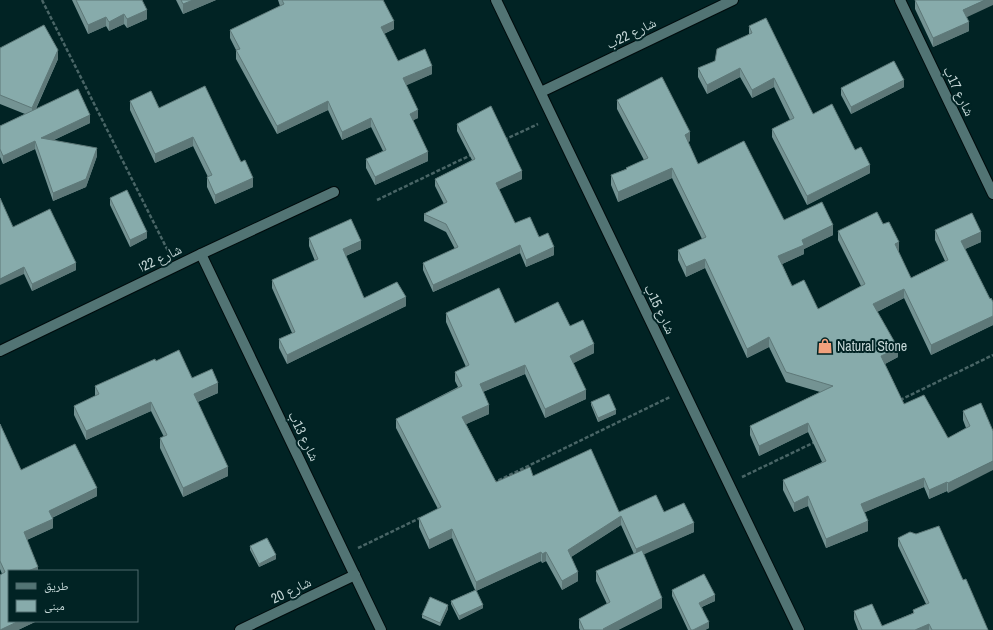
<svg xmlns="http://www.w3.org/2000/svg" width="993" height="630" viewBox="0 0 993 630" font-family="'Archivo Narrow','Noto Naskh Arabic',sans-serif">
  <rect width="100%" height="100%" fill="#012324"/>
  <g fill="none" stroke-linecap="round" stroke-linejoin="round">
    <g stroke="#000b0c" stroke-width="12">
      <g id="street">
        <polyline points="496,0 799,630"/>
        <polyline points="900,0 993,194"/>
        <polyline points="541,92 733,0"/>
        <polyline points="201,254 381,630"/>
        <polyline points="0,351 201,254 334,192"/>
        <polyline points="240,630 355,575"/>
      </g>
    </g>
    <g stroke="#496566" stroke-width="2.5" stroke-dasharray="4 2" stroke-linecap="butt">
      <polyline points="42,0 169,253"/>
      <polyline points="504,140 538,124"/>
      <polyline points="377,200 473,154"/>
      <polyline points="900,400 993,355"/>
      <polyline points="742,477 815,442"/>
      <polyline points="493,483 670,397"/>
      <polyline points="358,548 420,518"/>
    </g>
    <use href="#street" stroke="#527474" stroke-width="10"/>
  </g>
  <g fill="#749393">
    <polygon points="72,0 142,0 147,19 127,28 124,24 109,31 106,26 88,34"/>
    <polygon points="176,0 216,0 183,14"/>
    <polygon points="278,0 383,0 394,29 384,34 398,61 432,74 406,85 418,118 413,120 428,161 375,185 366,168 366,159 383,151 371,127 342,140 328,110 277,134 236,59 236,50 230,38 230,30 280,6"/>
    <polygon points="915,0 967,17 969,31 933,47 915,9"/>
    <polygon points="749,26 813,114 855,150 870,173 807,205 772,137 772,129 790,120 774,87 752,98 740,77 707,94 698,77 698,68 715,61 749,34"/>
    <polygon points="0,48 58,59 36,109 90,123 54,140 97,156 86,187 53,201 35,149 3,164 0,157 0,126 25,114 0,104"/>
    <polygon points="904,87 851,114 841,95 841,88"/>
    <polygon points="617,100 690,141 688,142 698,164 784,220 833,235 804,249 804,254 782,264 792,286 818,309 861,286 838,240 838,231 883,224 899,251 898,252 911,278 945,261 935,240 935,230 981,242 965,249 990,299 993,302 993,325 931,355 904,298 877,312 898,357 885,364 904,404 948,438 966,428 963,420 963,411 981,403 948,493 947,491 929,499 924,487 865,512 868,531 826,548 808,506 794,512 783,490 783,480 822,462 808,432 759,456 750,435 750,426 820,392 786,382 769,347 747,358 705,268 686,277 678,260 678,250 702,239 672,178 618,202 611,185 611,175 626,169 626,168 644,160 617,109"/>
    <polygon points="130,101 159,108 241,162 253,187 215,204 207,187 207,177 208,177 193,146 155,163 130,110"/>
    <polygon points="457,124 522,179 499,189 515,223 539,237 554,255 526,267 520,253 433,292 423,270 423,263 455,249 446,232 424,221 424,214 444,204 435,186 435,179 472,160 457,131"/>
    <polygon points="110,198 147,238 130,247 110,205"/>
    <polygon points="13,227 76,270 32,291 24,274"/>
    <polygon points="309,238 361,249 346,256 364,298 406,306 287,364 279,348 279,339 292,333 272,288 272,280 315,261 309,246"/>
    <polygon points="446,313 515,323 570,326 594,353 573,363 586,399 545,418 525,374 483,392 489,414 466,424 496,482 533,476 619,512 664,512 694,532 643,554 662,608 618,630 580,630 579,628 579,619 607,604 596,581 596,571 634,554 621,525 571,557 578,581 562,590 546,561 542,563 541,561 476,591 483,608 459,620 451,604 451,601 475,590 452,538 429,549 419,527 419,518 438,509 396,428 396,419 458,387 455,381 455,372 466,367 446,322"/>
    <polygon points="156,361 192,378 218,393 198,402 228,476 183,497 160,448 160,438 164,437 151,411 86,440 74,415 74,406 95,396 95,386"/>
    <polygon points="591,402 616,414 598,422 591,405"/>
    <polygon points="0,424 21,470 97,496 52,518 53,528 27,540 38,571 9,571 9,621 37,621 18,630 0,630 2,574 0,569"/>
    <polygon points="898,538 963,580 988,630 858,630 854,619 854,611 882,626 913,613 913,610 926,604 898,546"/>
    <polygon points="250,546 276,559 259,567 250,550"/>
    <polygon points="672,590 715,601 702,607 709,628 705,630 688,630 672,596"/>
    <polygon points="448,609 440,626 422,618 422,615"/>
  </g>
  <g fill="#5e7878">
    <polygon points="193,0 216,0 183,14 183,4"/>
    <polygon points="985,0 993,0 993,5 963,19 963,10"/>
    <polygon points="147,10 147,19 127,28 127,19"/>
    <polygon points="124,14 124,24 109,31 109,22"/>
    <polygon points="106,17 106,26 88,34 88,25"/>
    <polygon points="394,21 394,29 381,35 381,27"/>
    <polygon points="969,22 969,31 933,47 933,38"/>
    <polygon points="58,50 58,59 32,117 32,108"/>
    <polygon points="432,66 432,74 403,87 403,78"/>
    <polygon points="740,68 740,77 707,94 707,85"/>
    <polygon points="774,78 774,87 752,98 752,90"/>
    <polygon points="904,80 904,87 851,114 851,107"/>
    <polygon points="328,101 328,110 277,134 277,126"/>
    <polygon points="418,110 418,118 410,122 410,114"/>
    <polygon points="90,115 90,123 41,146 41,138"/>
    <polygon points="371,118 371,127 342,140 342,132"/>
    <polygon points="690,132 690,141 685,144 685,135"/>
    <polygon points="193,137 193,146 155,163 155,154"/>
    <polygon points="35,141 35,149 3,164 3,156"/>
    <polygon points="97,148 97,156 86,187 53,201 53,193"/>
    <polygon points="428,152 428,161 375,185 375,177"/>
    <polygon points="870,165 870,173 807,205 807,196"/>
    <polygon points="672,168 672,178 618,202 618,192"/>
    <polygon points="522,171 522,179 496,191 496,183"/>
    <polygon points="253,178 253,187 215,204 215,195"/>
    <polygon points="833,225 833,235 804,249 804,254 778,266 778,256 802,240"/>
    <polygon points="147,232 147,238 130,247 130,240"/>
    <polygon points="981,232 981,242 961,251 961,241"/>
    <polygon points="361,241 361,249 343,257 343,249"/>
    <polygon points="899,242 899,251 895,253 895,244"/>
    <polygon points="520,245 520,253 433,292 433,285"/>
    <polygon points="554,247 554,255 526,267 526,260"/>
    <polygon points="705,259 705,268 686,277 686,267"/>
    <polygon points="76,263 76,270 32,291 32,284"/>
    <polygon points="24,267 24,274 0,285 0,279"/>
    <polygon points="904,289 904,298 873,314 873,304"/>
    <polygon points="406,297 406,306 287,364 287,355"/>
    <polygon points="993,316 993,325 931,355 931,345"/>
    <polygon points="769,337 769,347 747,358 747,349"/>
    <polygon points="594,344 594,353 570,365 570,356"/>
    <polygon points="898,348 898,357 881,366 881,356"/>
    <polygon points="525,365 525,374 480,393 480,384"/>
    <polygon points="218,383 218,393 194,403 194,394"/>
    <polygon points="586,390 586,399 545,418 545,409"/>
    <polygon points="151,402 151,411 86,440 86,431"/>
    <polygon points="489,405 489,414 462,426 462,417"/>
    <polygon points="616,410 616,414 598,422 598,418"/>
    <polygon points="808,423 808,432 759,456 759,446"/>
    <polygon points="993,461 993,470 948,493 948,483"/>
    <polygon points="228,467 228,476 183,497 183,488"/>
    <polygon points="924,478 924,487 861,514 861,504"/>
    <polygon points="947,482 947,491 929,499 929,490"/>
    <polygon points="97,488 97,496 49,519 49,511"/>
    <polygon points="808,496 808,506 794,512 794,503"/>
    <polygon points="621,516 621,525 568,559 568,550"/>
    <polygon points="53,519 53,528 24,541 24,532"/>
    <polygon points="868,521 868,531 826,548 826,539"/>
    <polygon points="694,523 694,532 636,558 636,549"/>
    <polygon points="452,529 452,538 429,549 429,540"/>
    <polygon points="541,552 541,561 476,591 476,582"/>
    <polygon points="546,552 546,561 542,563 542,554"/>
    <polygon points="276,555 276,559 259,567 259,564"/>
    <polygon points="38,567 38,571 28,571"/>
    <polygon points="578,572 578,581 562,590 562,581"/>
    <polygon points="715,595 715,601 699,608 699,603"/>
    <polygon points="662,598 662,608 618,630 603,630 603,629"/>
    <polygon points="448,605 448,609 440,626 440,623"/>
    <polygon points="483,605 483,608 459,620 459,616"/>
    <polygon points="19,621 37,621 18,630 0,630"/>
    <polygon points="709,622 709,628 705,630 693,630"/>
    <polygon points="929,624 929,630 915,630"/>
  </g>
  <g fill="#87abab" stroke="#5e7878">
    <polygon points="76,0 142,0 147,10 127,19 124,14 109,22 106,17 88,25"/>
    <polygon points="181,0 193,0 183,4"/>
    <polygon points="282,0 383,0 394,21 381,27 398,61 425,49 432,66 403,78 418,110 410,114 428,152 375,177 366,159 386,150 371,118 342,132 328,101 277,126 236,50 240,49 230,30 284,4"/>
    <polygon points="915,0 985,0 963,10 969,22 933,38"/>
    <polygon points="766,18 813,114 832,104 855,150 861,147 870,165 807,196 772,129 794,118 774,78 752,90 740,68 707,85 698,68 715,61 717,49 752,33 749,26"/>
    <polygon points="44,25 58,50 32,108 0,95 0,48"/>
    <polygon points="894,61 904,80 851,107 841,88"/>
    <polygon points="662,77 690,132 685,135 698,164 744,141 784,220 822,202 833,225 802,240 804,245 778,256 792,286 804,280 818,309 865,284 838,231 877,212 883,224 889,222 899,242 895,244 911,278 948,260 935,230 972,213 981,232 961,241 990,299 991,298 993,302 993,316 931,345 904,289 873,304 898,348 881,356 904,404 924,395 948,438 970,426 963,411 981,403 993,431 993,461 948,483 947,482 929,490 924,478 861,504 868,521 826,539 808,496 794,503 783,480 826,461 808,423 759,446 750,426 833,386 786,372 769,337 747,349 705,259 686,267 678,250 706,237 672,168 618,192 611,175 627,169 626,168 648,158 617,100"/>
    <polygon points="205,86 241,162 245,160 253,178 215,195 207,177 212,175 193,137 155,154 130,101 151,91 159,108"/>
    <polygon points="78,89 90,115 41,138 97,148 86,179 53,193 35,141 3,156 0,149 0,126"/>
    <polygon points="491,106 522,171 496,183 515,223 530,217 539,237 548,233 554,247 526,260 520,245 433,285 423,263 458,247 446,224 424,214 447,202 435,179 475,159 457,124"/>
    <polygon points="127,190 147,232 130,240 110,198"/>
    <polygon points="0,198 13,227 50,209 76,263 32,284 24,267 0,279"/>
    <polygon points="351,219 361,241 343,249 364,298 397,282 406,297 287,355 279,339 295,332 272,280 318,259 309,238"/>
    <polygon points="499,288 515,323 558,302 570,326 583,320 594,344 570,356 586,390 545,409 525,365 480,384 489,405 462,417 496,482 530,467 533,476 591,449 619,512 656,495 664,512 684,503 694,523 636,549 621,516 568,550 578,572 562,581 546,552 542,554 541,552 476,582 452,529 429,540 419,518 441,507 396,419 462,386 455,372 469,365 446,313"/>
    <polygon points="179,350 192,378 212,369 218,383 194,394 228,467 183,488 160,438 167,435 151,402 86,431 74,406 99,394 95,386 155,359 156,361"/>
    <polygon points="609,394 616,410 598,418 591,402"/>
    <polygon points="0,424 21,470 75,444 97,488 49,511 53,519 24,532 38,567 28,571 9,571 9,621 19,621 0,630 0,575 5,572 0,561"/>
    <polygon points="939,526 963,580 966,579 988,630 932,630 929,624 915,630 862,630 854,611 872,604 882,626 914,613 913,610 929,603 898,538 910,532 916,534"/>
    <polygon points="267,538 276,555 259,564 250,546"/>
    <polygon points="642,550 662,598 603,629 604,630 584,630 579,619 610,602 596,571"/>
    <polygon points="704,574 715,595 699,603 709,622 693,630 691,630 672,590"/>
    <polygon points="476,590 483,605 459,616 451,601"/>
    <polygon points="430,597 448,605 440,623 422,615"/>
  </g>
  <defs>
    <g id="shop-bare" transform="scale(1.2)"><path d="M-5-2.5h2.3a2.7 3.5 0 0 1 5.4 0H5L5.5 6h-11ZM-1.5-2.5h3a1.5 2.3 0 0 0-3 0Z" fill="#f1a17d" stroke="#012324" stroke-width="2.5" paint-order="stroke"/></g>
  </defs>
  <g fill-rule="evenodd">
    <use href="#shop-bare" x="825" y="346"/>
  </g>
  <g text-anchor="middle" stroke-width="4" stroke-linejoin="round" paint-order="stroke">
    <g font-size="14" fill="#c5d7d7" stroke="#012324">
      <text transform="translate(631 33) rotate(-26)" y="5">شارع 22ب</text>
      <text transform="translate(959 91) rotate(64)" y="5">شارع 17ب</text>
      <text transform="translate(160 258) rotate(-26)" y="5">شارع 22ا</text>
      <text transform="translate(660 309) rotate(64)" y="5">شارع 15ب</text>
      <text transform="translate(304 436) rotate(64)" y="5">شارع 13ب</text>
      <text transform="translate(291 590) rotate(-26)" y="5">شارع 20</text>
    </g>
    <g font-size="14" fill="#c5d7d7" stroke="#012324" text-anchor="start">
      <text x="837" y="351">Natural Stone</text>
    </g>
  </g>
  <rect x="8" y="570" width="130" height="52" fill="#012324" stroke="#4f6b6c"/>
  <rect x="16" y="583" width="20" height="6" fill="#527474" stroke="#4f6b6c"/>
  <text x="44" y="590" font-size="12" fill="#c5d7d7">طريق</text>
  <rect x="16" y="600" width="20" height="12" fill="#87abab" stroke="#4f6b6c"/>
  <text x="44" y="610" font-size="12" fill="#c5d7d7">مبنى</text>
</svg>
